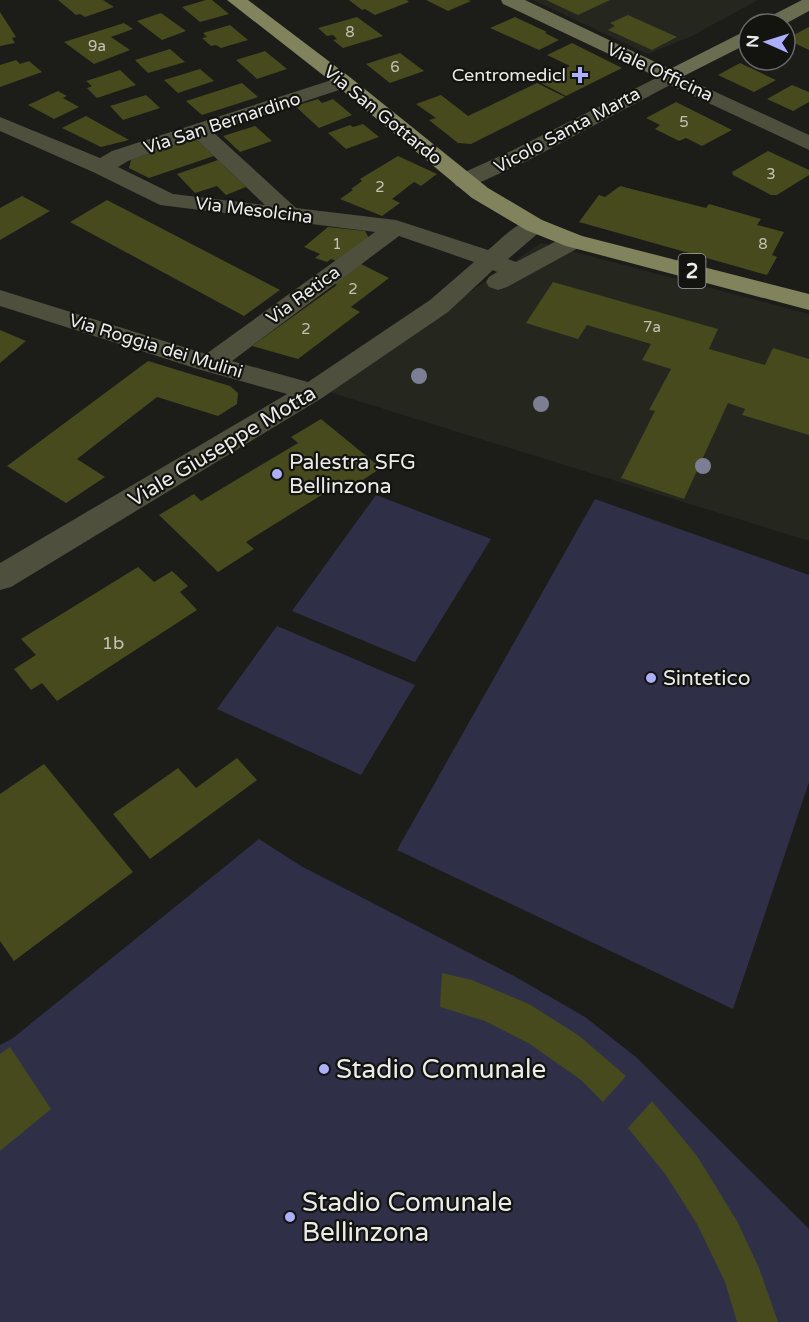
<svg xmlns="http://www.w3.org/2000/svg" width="809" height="1322" viewBox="0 0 809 1322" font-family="'Varela Round',sans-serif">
  <rect width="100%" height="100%" fill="#1c1c19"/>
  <g fill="#25261e">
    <polygon points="533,0 758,0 692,36 648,54"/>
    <polygon points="541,243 809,314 809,541 326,391"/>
  </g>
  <g fill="#2f3047">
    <polygon points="376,495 491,539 415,662 292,611"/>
    <polygon points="595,499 809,575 809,782 733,1009 397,850"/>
    <polygon points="277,626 415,685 361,775 217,709"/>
    <polygon points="259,839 301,866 514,976 585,1017 636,1057 809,1229 809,1322 0,1322 0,1045 13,1038"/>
  </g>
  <g fill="#474a1d">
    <polygon points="58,0 103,0 114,7 85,17 80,14 76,15"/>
    <polygon points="206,0 212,0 229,14 200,22 182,7"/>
    <polygon points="349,0 407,0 409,2 375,15 365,9 362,10"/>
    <polygon points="426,0 468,0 471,1 448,11"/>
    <polygon points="546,0 610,0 578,15"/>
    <polygon points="0,12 16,37 12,38 15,43 0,46"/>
    <polygon points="161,13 186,31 162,40 137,21"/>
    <polygon points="628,15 677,37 652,50 608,30 615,26 610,23"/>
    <polygon points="357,17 383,36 343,48 333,40 337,39 333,35 327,36 318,28"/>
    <polygon points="515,17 547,32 545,33 559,40 539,50 490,28"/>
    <polygon points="124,23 133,29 111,37 130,50 94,64 64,42"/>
    <polygon points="230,25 248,40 221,48 216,45 211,46 202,38 207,37 203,33"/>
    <polygon points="809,27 809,50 786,39"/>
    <polygon points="572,43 622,68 566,96 539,82 570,66 547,55"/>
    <polygon points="170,49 185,62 148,73 135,60"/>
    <polygon points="265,51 287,69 257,79 236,60"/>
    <polygon points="400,53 424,71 390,83 366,64"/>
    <polygon points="16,60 20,64 29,61 42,72 0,87 0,65"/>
    <polygon points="740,63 776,80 754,92 718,75"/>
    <polygon points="200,69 214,81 178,93 164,80"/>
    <polygon points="120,70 136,85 97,98 87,88 92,86 86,81"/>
    <polygon points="242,83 258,97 202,115 186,101"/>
    <polygon points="537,83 565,97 471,144 458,143 429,120 436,118 416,104 441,95 468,116"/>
    <polygon points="792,85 809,92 809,102 793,111 767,99"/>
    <polygon points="58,91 67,96 63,98 79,107 54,119 28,105"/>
    <polygon points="146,95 160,108 123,120 110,106"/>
    <polygon points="318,99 322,103 333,99 352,115 319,128 295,106"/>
    <polygon points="676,102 732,130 702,146 686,138 679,141 655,129 660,125 646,118"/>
    <polygon points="86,116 129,140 101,147 62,128"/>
    <polygon points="363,124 379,137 346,149 328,133 350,125 353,127"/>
    <polygon points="255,126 272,141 240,152 223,136"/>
    <polygon points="195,138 214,156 149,178 129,168 131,160"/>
    <polygon points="768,151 809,170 809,175 777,195 771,195 733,175 732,172"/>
    <polygon points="398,156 437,174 421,186 414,182 392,199 400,203 382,216 340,199 353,190 351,189 362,181 360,179"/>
    <polygon points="218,160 246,187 226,195 217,186 195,193 177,174"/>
    <polygon points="620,186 706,208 709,204 761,219 757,225 784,232 772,255 777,257 767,275 579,222 599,195 605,197"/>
    <polygon points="22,196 50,211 0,240 0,208"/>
    <polygon points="107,200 280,290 244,316 70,222"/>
    <polygon points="328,227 365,231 371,242 341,263 331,259 327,262 315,258 320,254 304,247"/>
    <polygon points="359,263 389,278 351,307 360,312 298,359 252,346 337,285 333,282"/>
    <polygon points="553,282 718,329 709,349 765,365 773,348 809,359 809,435 742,415 745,409 728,403 684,499 621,478 655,411 649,410 671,369 642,360 651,344 587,325 578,339 526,323"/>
    <polygon points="0,330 26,341 0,363"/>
    <polygon points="148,361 230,386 238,393 237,404 218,416 157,397 77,459 105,477 66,503 7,466"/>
    <polygon points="321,419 381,468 352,487 344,481 246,542 254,549 218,572 159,515 194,494 201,501 298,443 291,437"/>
    <polygon points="138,567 154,582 172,571 188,586 180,592 197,610 57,701 42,683 31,690 14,669 36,655 21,639"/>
    <polygon points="237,758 257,780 150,859 113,814 178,768 196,788"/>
    <polygon points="44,764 133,872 14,961 0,941 0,794"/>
    <polygon points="442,973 472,980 529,1004 578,1035 626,1076 603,1102 581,1080 530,1044 485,1021 440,1007"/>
    <polygon points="10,1047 51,1109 0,1151 0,1054"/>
    <polygon points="652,1101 697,1156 737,1221 759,1268 778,1322 737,1322 725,1282 697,1224 666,1175 628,1128"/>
  </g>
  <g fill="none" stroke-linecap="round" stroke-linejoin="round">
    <g fill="#4e4f3d" fill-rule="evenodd">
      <polygon points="670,71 809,135 809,150 670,85 527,161 472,186 464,188 456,186 453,181 456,176 511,151"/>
      <path d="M 344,76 L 351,78 L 354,82 L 351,86 L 213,132 L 296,208 L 396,220 L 488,250 C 503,238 522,215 542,220 L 546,225 L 542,230 L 508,259 L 516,262 L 566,236 L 574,234 L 582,236 L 586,241 L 582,246 L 507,287 L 498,290 L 489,287 L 486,282 L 489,277 L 497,272 L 493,270 L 448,312 L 322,398 L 11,587 L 0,590 L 0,563 L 287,394 L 201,370 L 0,306 L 0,290 L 206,354 L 375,232 L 160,205 L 93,172 L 0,131 L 0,117 L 100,158 L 112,151 ZM 195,138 L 265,205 L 173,194 L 118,167 L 128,161 ZM 399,236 L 474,262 L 430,300 L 308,382 L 232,361 Z"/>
    </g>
    <g fill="#6a6d4f" fill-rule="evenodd">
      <polygon points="501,0 525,0 670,69 749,29 749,43 670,83 503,4"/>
      <polygon points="802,0 809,0 809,11 785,24 760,24 763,20"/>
    </g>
    <polygon fill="#80835c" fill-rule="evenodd" points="227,0 248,0 351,78 488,188 542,220 582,236 809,294 809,310 566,246 526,230 472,198 337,86"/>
  </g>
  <g fill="#7c7e94">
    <circle cx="419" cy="376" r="8"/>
    <circle cx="541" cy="404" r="8"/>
    <circle cx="703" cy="466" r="8"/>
  </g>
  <g fill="#acaffb" stroke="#131310" stroke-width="2">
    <path d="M577 66h6v6h6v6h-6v6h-6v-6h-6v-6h6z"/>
    <circle cx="277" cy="474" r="6"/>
    <circle cx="651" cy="678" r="6"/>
    <circle cx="324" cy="1069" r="6"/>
    <circle cx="290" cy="1217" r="6"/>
  </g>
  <g text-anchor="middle" stroke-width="4.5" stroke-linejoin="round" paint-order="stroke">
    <g font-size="15" fill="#c2c3b6">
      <text x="350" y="37">8</text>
      <text x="97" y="51">9a</text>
      <text x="395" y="72">6</text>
      <text x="684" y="127">5</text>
      <text x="771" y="179">3</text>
      <text x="380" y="192">2</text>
      <text x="337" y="249">1</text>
      <text x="763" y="249">8</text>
      <text x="353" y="294">2</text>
      <text x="652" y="332">7a</text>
      <text x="306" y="334">2</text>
    </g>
    <g font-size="18" fill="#ebebe9" stroke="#131310">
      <text transform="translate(660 72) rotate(25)" y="6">Viale Officina</text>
      <text transform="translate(383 115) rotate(39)" y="6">Via San Gottardo</text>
      <text transform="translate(222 123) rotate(-18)" y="6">Via San Bernardino</text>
      <text transform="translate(567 130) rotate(-28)" y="6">Vicolo Santa Marta</text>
      <text transform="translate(254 210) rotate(7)" y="6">Via Mesolcina</text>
      <text transform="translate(303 295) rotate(-36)" y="6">Via Retica</text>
      <text transform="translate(156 346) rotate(17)" y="6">Via Roggia dei Mulini</text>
    </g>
    <g font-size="18" fill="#ebebe9" stroke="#131310" text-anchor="end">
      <text x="566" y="81">Centromedicl</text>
    </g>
    <g font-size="18" fill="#c2c3b6">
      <text x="113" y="649">1b</text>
    </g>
    <rect fill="#131310" stroke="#aaaaa8" stroke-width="1.5" x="678.5" y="254" width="27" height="34" rx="4.5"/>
    <g font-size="20" font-weight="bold" fill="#ebebe9">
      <text x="692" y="278">2</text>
    </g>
    <g font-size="21" fill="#ebebe9" stroke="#131310">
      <text transform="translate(222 446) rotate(-31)" y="7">Viale Giuseppe Motta</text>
    </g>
    <g font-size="21" fill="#ebebe9" stroke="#131310" text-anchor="start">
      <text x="289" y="469">Palestra SFG<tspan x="289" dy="24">Bellinzona</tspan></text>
      <text x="663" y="685">Sintetico</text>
    </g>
    <g font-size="26" fill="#ebebe9" stroke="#131310" text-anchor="start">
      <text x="336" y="1078">Stadio Comunale</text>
      <text x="302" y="1211">Stadio Comunale<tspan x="302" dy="30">Bellinzona</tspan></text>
    </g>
  </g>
  <g transform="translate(767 42) rotate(273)"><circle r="28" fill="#131310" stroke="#696967" stroke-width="1.5"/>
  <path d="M0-4.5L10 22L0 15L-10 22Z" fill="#acaffb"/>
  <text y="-9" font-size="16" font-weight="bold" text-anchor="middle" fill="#ebebe9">N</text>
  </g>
</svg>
